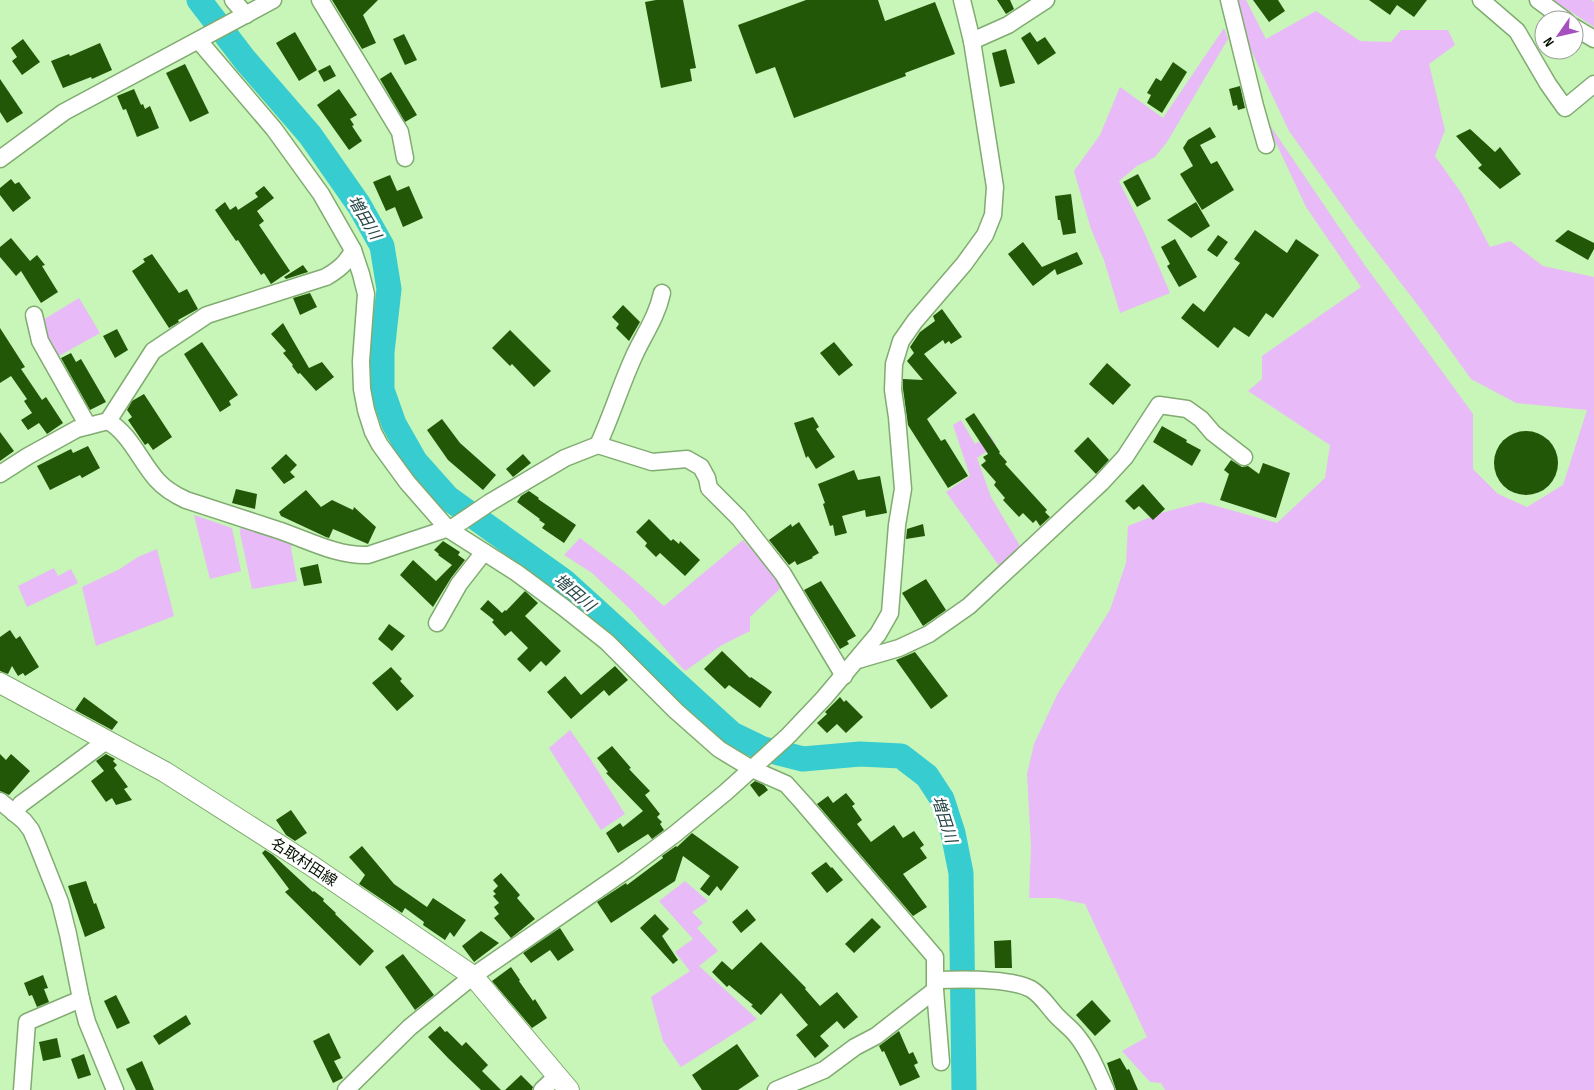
<svg xmlns="http://www.w3.org/2000/svg" width="1594" height="1090" viewBox="0 0 1594 1090" font-family="'Sofia Sans Condensed','Noto Sans JP',sans-serif">
  <rect width="100%" height="100%" fill="#c8f5b8"/>
  <g fill="#e9baf8">
    <polygon points="1238,0 1246,0 1266,39 1316,11 1360,41 1391,42 1401,30 1448,30 1455,45 1429,64 1445,130 1435,156 1462,194 1490,247 1510,241 1543,266 1594,277 1594,1090 1165,1090 1161,1083 1150,1082 1122,1051 1147,1037 1085,904 1056,898 1029,898 1031,847 1027,774 1034,744 1058,693 1110,610 1126,563 1128,526 1161,513 1202,502 1277,523 1325,478 1330,445 1248,391 1262,379 1262,356 1361,287 1306,207 1263,115 1364,264 1473,414 1473,469 1498,494 1527,507 1563,485 1587,410 1516,403 1471,379 1417,304 1356,225 1289,131 1249,46"/>
    <polygon points="1553,0 1591,0 1594,2 1594,27"/>
    <polygon points="1224,28 1228,39 1167,142 1155,157 1137,166 1119,181 1144,232 1170,293 1120,313 1104,260 1091,229 1074,171 1100,135 1120,87 1163,118"/>
    <polygon points="79,298 100,333 59,356 49,342 43,320"/>
    <polygon points="961,420 975,444 990,435 996,445 977,458 991,497 1020,546 1000,567 946,492 970,476 953,425"/>
    <polygon points="194,515 232,528 241,571 210,579"/>
    <polygon points="241,525 292,544 291,548 297,581 252,589 240,533"/>
    <polygon points="580,538 625,572 664,606 743,540 784,585 750,617 750,631 722,645 685,671 630,609 592,573 564,555"/>
    <polygon points="157,549 174,616 96,646 82,587 118,570 138,557"/>
    <polygon points="54,568 58,576 71,569 78,583 27,607 18,586"/>
    <polygon points="570,730 591,760 625,814 601,830 549,748"/>
    <polygon points="685,881 708,901 692,912 703,923 697,928 718,951 699,966 757,1019 681,1067 663,1041 651,997 690,971 675,952 693,939 659,901"/>
  </g>
  <g fill="none" stroke-linecap="round" stroke-linejoin="round">
    <polyline stroke="#37ccd0" stroke-width="25" points="199,0 245,60 310,135 359,205 382,246 389,289 382,352 382,390 394,424 415,461 448,498 565,582 732,734 763,749 803,759 860,754 901,756 927,776 942,799 953,833 961,873 964,1090"/>
  </g>
  <g fill="#225707">
    <polygon points="332,0 378,0 363,15 376,43 362,49"/>
    <polygon points="656,0 683,0 696,68 690,69 692,81 661,88 645,2"/>
    <polygon points="806,0 878,0 885,21 935,2 955,54 905,73 906,76 794,118 775,67 756,74 738,25"/>
    <polygon points="997,0 1010,0 1014,9 1006,14"/>
    <polygon points="1253,0 1278,0 1285,11 1269,22"/>
    <polygon points="1369,0 1427,0 1414,17 1397,5 1390,15"/>
    <polygon points="295,32 317,70 299,81 276,43"/>
    <polygon points="1030,32 1037,42 1045,37 1056,53 1038,65 1021,38"/>
    <polygon points="404,34 417,60 405,65 393,39"/>
    <polygon points="23,39 40,62 22,75 12,61 17,57 11,48"/>
    <polygon points="100,43 112,70 92,79 91,77 63,88 51,61 69,54 70,56"/>
    <polygon points="1006,49 1015,83 1000,87 992,53"/>
    <polygon points="1173,62 1187,72 1162,113 1147,103 1151,95 1147,93 1156,78 1161,81"/>
    <polygon points="185,64 209,113 190,122 166,73"/>
    <polygon points="330,65 336,76 324,82 318,71"/>
    <polygon points="391,72 417,115 405,122 380,79"/>
    <polygon points="0,79 23,113 7,123 0,112"/>
    <polygon points="1240,86 1245,108 1238,110 1237,105 1233,106 1229,89"/>
    <polygon points="134,89 141,105 143,104 145,109 150,106 159,128 137,137 126,109 123,110 117,96"/>
    <polygon points="339,89 357,115 350,119 354,125 352,126 362,141 349,150 317,105"/>
    <polygon points="1210,127 1216,137 1200,145 1211,164 1217,161 1234,190 1202,210 1180,174 1193,166 1183,148 1188,140"/>
    <polygon points="1470,129 1495,152 1500,147 1521,174 1500,189 1478,168 1482,165 1456,136"/>
    <polygon points="1138,174 1151,199 1137,207 1123,182"/>
    <polygon points="390,175 397,191 409,186 423,218 403,227 395,207 386,211 373,182"/>
    <polygon points="11,179 15,184 19,182 31,198 13,212 0,195 0,188"/>
    <polygon points="264,186 274,198 257,211 264,221 259,225 290,271 271,284 264,273 261,275 238,240 236,241 215,210 225,202 230,210 236,206 238,210 258,197 255,193"/>
    <polygon points="1071,194 1076,233 1063,235 1060,220 1058,220 1055,196"/>
    <polygon points="1196,202 1210,226 1191,238 1167,220"/>
    <polygon points="1255,230 1287,253 1296,239 1319,255 1273,318 1266,313 1249,337 1234,327 1218,348 1181,318 1193,303 1204,312 1240,263 1234,259"/>
    <polygon points="1568,230 1594,243 1594,249 1588,260 1555,241"/>
    <polygon points="1218,235 1228,242 1217,257 1207,250"/>
    <polygon points="11,238 30,261 37,255 45,265 42,266 58,292 41,303 21,271 16,276 0,257 0,247"/>
    <polygon points="1175,239 1197,277 1179,287 1167,266 1170,264 1161,247"/>
    <polygon points="1023,242 1042,267 1077,252 1083,264 1057,275 1055,269 1033,286 1008,254"/>
    <polygon points="152,254 179,293 187,289 198,309 178,320 179,322 169,328 132,271 145,262 143,259"/>
    <polygon points="303,265 308,272 286,279 284,277"/>
    <polygon points="310,293 317,307 300,315 293,298"/>
    <polygon points="623,305 640,322 629,341 616,328 619,324 612,317"/>
    <polygon points="942,309 962,337 951,344 949,341 945,344 943,340 924,354 957,393 927,419 941,441 945,439 968,476 948,488 908,425 903,389 903,379 923,380 907,361 914,353 910,347 920,332 935,321 933,316"/>
    <polygon points="283,323 309,368 322,362 334,377 316,391 300,373 298,374 292,366 293,365 283,353 286,351 271,334"/>
    <polygon points="0,328 25,367 21,369 42,400 46,397 63,423 47,434 39,423 28,430 21,420 32,413 24,401 27,399 11,376 0,383"/>
    <polygon points="117,329 128,350 115,358 103,336"/>
    <polygon points="510,330 551,371 534,387 512,364 510,366 492,348"/>
    <polygon points="202,342 238,395 229,401 231,405 220,412 184,354"/>
    <polygon points="834,342 853,365 839,376 820,353"/>
    <polygon points="71,353 76,362 81,359 106,402 90,410 61,358"/>
    <polygon points="1107,363 1131,385 1113,405 1089,384"/>
    <polygon points="144,394 172,437 153,450 148,443 145,445 128,420 132,417 127,410 132,401"/>
    <polygon points="974,413 1000,452 999,453 1007,462 1005,464 1047,510 1045,512 1050,517 1040,526 1036,520 1033,523 1023,513 1019,517 1003,500 1005,498 994,485 996,482 981,465 986,461 983,457 988,454 965,419"/>
    <polygon points="813,417 819,427 816,429 835,457 816,469 808,456 806,458 794,423"/>
    <polygon points="442,419 460,443 496,475 483,490 448,460 427,430"/>
    <polygon points="1162,426 1187,440 1186,442 1201,450 1192,466 1153,442"/>
    <circle cx="1526" cy="463" r="32"/>
    <polygon points="0,432 14,451 0,461"/>
    <polygon points="1088,437 1109,460 1096,474 1074,451"/>
    <polygon points="88,446 100,468 82,478 80,475 50,490 37,466 71,449 73,453"/>
    <polygon points="286,454 297,465 290,472 295,477 284,484 271,468"/>
    <polygon points="523,454 531,463 513,477 506,469"/>
    <polygon points="1231,460 1242,467 1248,466 1259,474 1263,463 1290,473 1276,518 1220,500 1229,474 1224,470"/>
    <polygon points="854,470 858,480 880,476 887,513 866,517 865,510 842,516 847,533 835,536 833,525 830,526 823,504 825,503 818,484"/>
    <polygon points="1143,484 1165,509 1153,520 1139,506 1134,510 1125,501"/>
    <polygon points="236,489 257,494 255,509 232,503"/>
    <polygon points="306,490 321,507 332,500 353,510 354,507 376,527 368,544 333,529 329,538 326,537 281,516 279,512"/>
    <polygon points="529,491 539,498 538,499 576,525 564,543 542,528 545,524 539,520 540,519 517,502 521,496"/>
    <polygon points="649,519 671,541 673,539 679,544 680,541 700,560 685,576 660,553 656,557 645,546 647,543 636,532"/>
    <polygon points="799,522 819,553 812,557 813,558 797,565 795,561 789,565 769,540 791,524 792,527"/>
    <polygon points="923,524 925,536 906,539 907,529"/>
    <polygon points="443,541 460,552 458,555 465,560 451,578 433,607 400,575 413,560 436,581 452,565 438,555 439,554 434,550"/>
    <polygon points="318,564 322,583 304,586 300,568"/>
    <polygon points="926,579 946,610 923,626 902,593"/>
    <polygon points="821,581 856,636 847,641 849,644 840,649 804,590"/>
    <polygon points="525,591 538,603 525,616 561,651 546,666 541,661 530,672 517,659 528,648 511,631 505,636 492,622 494,620 480,609 488,600 502,613 505,610 506,611"/>
    <polygon points="389,624 405,636 392,651 378,639"/>
    <polygon points="10,630 16,639 20,636 39,667 25,676 23,673 18,676 12,666 8,674 0,671 0,637"/>
    <polygon points="722,651 750,678 751,677 772,692 760,708 729,685 725,689 704,669"/>
    <polygon points="915,652 948,696 931,709 896,660"/>
    <polygon points="615,666 628,680 609,696 604,690 571,719 547,692 565,676 581,695"/>
    <polygon points="391,667 402,679 400,681 414,696 397,711 372,683"/>
    <polygon points="84,697 118,722 112,730 75,710"/>
    <polygon points="840,697 844,702 846,700 863,717 846,733 837,724 827,733 817,723 827,714 825,712"/>
    <polygon points="612,746 631,768 629,769 650,791 645,795 660,814 657,817 662,822 660,824 664,830 652,839 648,834 618,853 606,833 620,823 623,827 643,811 606,773 608,772 597,758"/>
    <polygon points="0,754 6,760 11,754 30,771 9,795 0,791"/>
    <polygon points="106,754 115,759 113,761 117,765 114,768 128,787 124,789 132,800 116,805 112,798 106,802 91,781 104,771 96,761"/>
    <polygon points="755,781 764,785 768,790 759,797 750,785"/>
    <polygon points="846,793 855,804 852,806 862,820 857,824 871,842 894,825 903,838 914,831 924,845 920,848 927,858 903,874 927,907 913,916 817,804 828,796 833,803"/>
    <polygon points="291,810 307,833 295,841 286,835 276,820"/>
    <polygon points="692,833 739,867 721,891 717,886 709,896 700,889 710,876 683,856 675,881 611,923 597,902 626,883 627,885 663,858 662,856 676,846 677,847"/>
    <polygon points="362,846 394,884 427,907 433,898 466,920 454,937 450,932 445,940 423,925 424,922 405,908 402,913 359,884 365,875 349,857"/>
    <polygon points="265,850 273,855 313,892 314,891 324,899 323,901 336,913 335,914 374,951 360,966 285,892 289,889 262,853"/>
    <polygon points="826,862 831,868 832,867 843,880 827,893 811,873"/>
    <polygon points="501,873 520,895 517,898 535,919 511,938 494,918 499,914 494,907 499,903 493,896 496,894 493,891 498,886 493,880"/>
    <polygon points="86,881 94,904 96,903 105,928 85,937 68,886"/>
    <polygon points="747,909 756,920 741,933 732,922"/>
    <polygon points="655,914 669,929 662,936 678,960 673,964 640,928"/>
    <polygon points="872,918 881,927 854,953 845,944"/>
    <polygon points="560,928 574,950 558,961 550,950 531,963 523,953"/>
    <polygon points="481,931 499,943 474,962 462,946"/>
    <polygon points="1011,940 1012,968 995,968 994,941"/>
    <polygon points="761,942 806,988 805,989 820,1006 837,992 858,1017 844,1029 837,1021 820,1036 829,1046 815,1058 796,1035 808,1025 781,993 761,1015 751,1006 753,1005 729,985 727,987 712,972 722,961 732,970"/>
    <polygon points="403,954 434,995 415,1010 385,967"/>
    <polygon points="511,967 520,980 519,981 533,1001 535,999 547,1018 532,1028 492,981"/>
    <polygon points="43,975 48,988 44,989 49,1002 37,1007 32,995 29,996 24,983"/>
    <polygon points="116,995 130,1023 117,1029 104,1001"/>
    <polygon points="1092,1000 1111,1021 1095,1036 1076,1015"/>
    <polygon points="186,1015 191,1024 159,1045 153,1036"/>
    <polygon points="440,1026 445,1032 447,1031 462,1046 466,1042 488,1065 482,1071 501,1090 481,1090 448,1058 428,1037"/>
    <polygon points="899,1031 909,1054 913,1052 918,1063 914,1065 920,1077 900,1086 884,1051 882,1052 879,1046"/>
    <polygon points="329,1033 341,1058 334,1061 343,1078 333,1083 313,1041"/>
    <polygon points="57,1038 61,1057 43,1061 39,1042"/>
    <polygon points="737,1044 759,1076 738,1090 702,1090 692,1075"/>
    <polygon points="84,1054 91,1075 78,1079 71,1059"/>
    <polygon points="1120,1058 1127,1070 1129,1069 1138,1090 1116,1090 1107,1063"/>
    <polygon points="142,1061 148,1075 154,1090 136,1090 126,1069"/>
    <polygon points="521,1075 533,1087 532,1090 505,1090"/>
  </g>
  <g fill="none" stroke-linecap="round" stroke-linejoin="round">
    <g stroke="#80ab71" stroke-width="19">
      <g id="minor">
        <polyline points="233,0 246,15"/>
        <polyline points="320,0 400,132 405,158"/>
        <polyline points="1229,0 1255,106 1266,145"/>
        <polyline points="1481,0 1517,31 1548,84 1565,108 1594,84"/>
        <polyline points="1538,0 1565,20"/>
        <polyline points="1574,27 1594,39"/>
        <polyline points="972,41 1008,25 1046,0"/>
        <polyline points="0,159 64,112 273,0"/>
        <polyline points="353,250 361,274 366,294 361,361 362,389 366,410 373,432 380,445 407,482 448,529 517,573 563,607 607,642 676,711 719,749 752,769 786,784 804,804 935,957 935,990 876,1036 855,1047 824,1070 776,1090"/>
        <polyline points="34,315 40,341 88,426"/>
        <path d="M 108,421 C 131,435 140,461 157,480 C 165,489 175,495 186,500 C 217,510 248,520 278,530 C 308,540 336,556 368,555 L 455,526 L 489,503 L 565,458 L 598,445 L 652,462 L 687,459 L 701,467 L 707,478 L 709,488 L 739,518 L 783,574 L 844,676"/>
        <path d="M 598,445 C 612,415 621,384 635,354 C 645,333 657,316 662,293"/>
        <path d="M 0,474 L 28,456 L 77,429 L 108,421 L 153,351 L 207,315 L 326,277 C 338,270 347,263 353,250 L 321,194 L 274,129 L 199,41"/>
        <polyline points="437,623 459,584 484,552"/>
        <polyline points="858,660 899,648 929,634 969,606 1101,483 1125,457 1159,405 1187,409 1201,419 1213,433 1244,457"/>
        <polyline points="0,801 24,821 31,830 37,844 60,902 68,934 81,999 87,1022 115,1090"/>
        <polyline points="14,813 21,804 106,741"/>
        <path d="M 936,980 C 960,979 1010,978 1031,989 C 1041,995 1048,1006 1055,1014 C 1062,1022 1071,1028 1077,1036 C 1090,1052 1097,1071 1106,1090"/>
        <polyline points="935,990 941,1062"/>
        <polyline points="22,1090 27,1022 81,999"/>
        <polyline points="346,1090 410,1027 473,976 628,869 675,834 726,792 788,736 824,698 878,634 890,613 897,525 903,489 897,417 893,390 894,364 901,341 915,321 964,264 985,235 993,215 995,187 972,41 962,0"/>
        <polyline points="542,1090 557,1076"/>
      </g>
    </g>
    <g stroke="#80ab71" stroke-width="22">
      <polyline id="major" points="0,683 165,772 312,866 473,976 569,1090"/>
    </g>
    <use href="#minor" stroke="#fff" stroke-width="16"/>
    <use href="#major" stroke="#fff" stroke-width="20"/>
  </g>
  <g text-anchor="middle" stroke-width="5" stroke-linejoin="round" paint-order="stroke">
    <g font-size="15" fill="#031000" stroke="#fff">
      <text transform="translate(304 862) rotate(33)" y="5">名取村田線</text>
    </g>
    <g font-size="16" font-style="italic" fill="#284647" stroke="#fff">
      <text transform="translate(365 217) rotate(59)" y="6">増田川</text>
      <text transform="translate(575 592) rotate(40)" y="6">増田川</text>
      <text transform="translate(945 819) rotate(72)" y="6">増田川</text>
    </g>
  </g>
  <g transform="translate(1559 35) rotate(236)"><circle r="24" fill="#ffffff" stroke="#9a9f99"/>
  <path d="M0-4L9 19L0 12L-9 19Z" fill="#a550be"/>
  <text y="-8" font-size="14" font-weight="bold" text-anchor="middle" fill="#031000">N</text>
  </g>
</svg>
